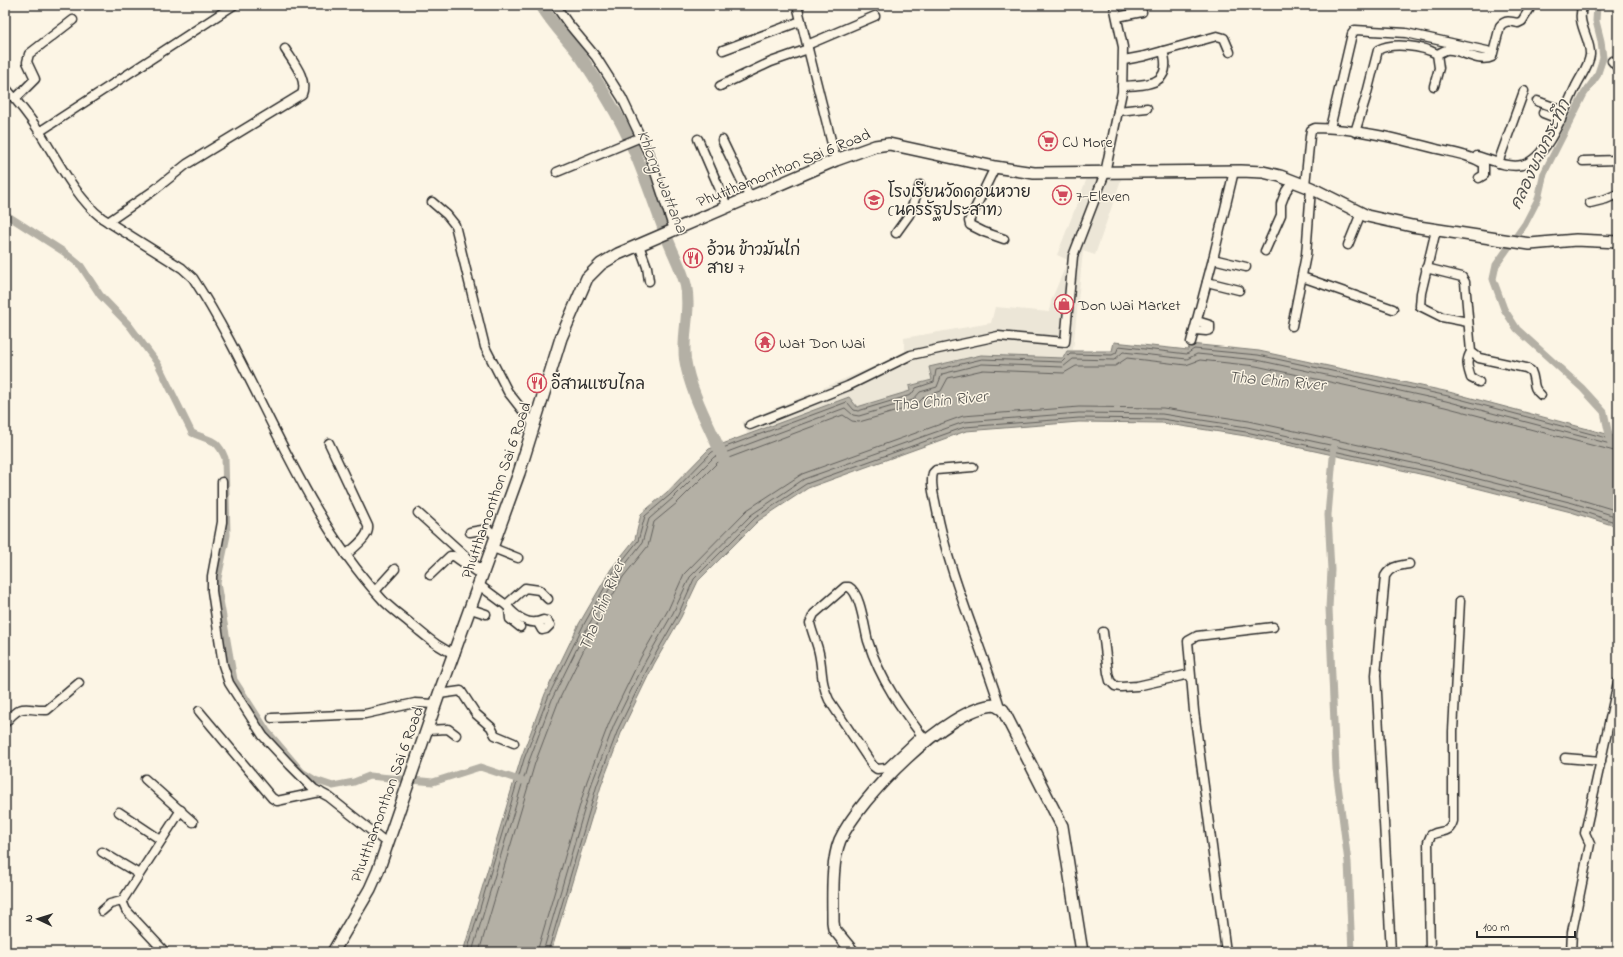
<svg xmlns="http://www.w3.org/2000/svg" width="1623" height="957" viewBox="0 0 1623 957" font-family="'Indie Flower','Playpen Sans Thai',sans-serif">
  <rect width="100%" height="100%" fill="#fcf5e5"/>
  <filter id="ink" filterUnits="userSpaceOnUse"><feTurbulence type="fractalNoise" baseFrequency=".025" numOctaves="2"/><feDisplacementMap in="SourceGraphic" scale="8" xChannelSelector="R" yChannelSelector="G"/><feConvolveMatrix kernelMatrix="1 2 1 2 8 2 1 2 1" color-interpolation-filters="sRGB"/></filter>
  <g filter="url(#ink)">
    <polygon fill="#ece6d7" points="1122,177 1095,255 1083,251 1073,350 1067,351 1063,358 981,355 929,367 932,380 909,386 911,391 857,407 849,397 748,435 742,422 889,360 905,351 904,338 991,323 995,307 1049,312 1051,301 1068,260 1057,255 1087,178"/>
    <polygon fill="#b4b0a5" stroke="#7d7b74" points="1114,342 1188,350 1190,344 1259,351 1333,367 1449,392 1618,437 1618,527 1571,512 1429,476 1246,436 1162,423 1079,422 966,431 808,488 758,521 698,581 681,617 654,664 623,728 601,786 551,952 463,952 521,758 545,694 579,624 611,569 635,539 641,514 667,492 709,449 849,397 857,407 910,391 909,386 932,380 929,367 981,355 1063,358 1067,351 1112,351"/>
    <g fill="none" stroke-linecap="round" stroke-linejoin="round">
      <g stroke="#62605c" stroke-width="1">
        <polyline points="467,952 524,759 549,695 583,626 614,571 638,541 645,516 670,495 712,452 847,402 854,410 858,411 911,395 916,388 934,382 936,370 982,359 1062,362 1070,354 1112,355 1116,353 1119,346 1187,354 1194,349 1258,355 1332,371 1448,396 1618,441"/>
        <polyline points="472,952 529,761 553,697 587,628 618,574 642,543 649,519 673,498 714,457 845,408 853,415 859,416 913,400 920,392 937,387 942,374 982,364 1063,367 1073,359 1114,360 1123,352 1187,359 1197,354 1257,360 1446,401 1618,446"/>
        <polyline points="479,952 535,763 559,700 593,631 623,577 648,546 654,522 677,503 718,462 843,415 852,421 859,422 915,406 924,397 941,391 948,378 983,370 1064,373 1076,366 1115,366 1127,358 1186,365 1200,360 1256,366 1445,407 1618,452"/>
        <polyline points="537,952 587,781 609,723 641,657 668,610 684,574 747,510 802,474 963,416 1079,407 1163,408 1249,421 1432,461 1575,498 1618,511"/>
        <polyline points="543,952 592,783 614,725 646,660 673,613 690,577 751,515 804,479 964,422 1079,413 1162,414 1247,427 1431,467 1573,503 1618,517"/>
        <polyline points="548,952 597,785 619,727 651,662 678,615 694,579 755,518 806,484 965,427 1079,418 1162,419 1246,432 1430,472 1572,508 1618,523"/>
      </g>
      <g stroke="#b4b0a5" stroke-width="7">
        <polyline points="1597,5 1596,21 1601,41 1603,58 1597,76 1584,94 1544,173 1538,199 1525,224 1496,265 1493,279 1504,309 1517,329 1582,388 1604,412 1611,444"/>
        <path d="M 5,214 L 64,252 L 81,266 L 100,295 L 129,325 L 158,364 L 192,433 C 210,441 217,438 225,458 L 227,535 L 217,583 L 234,680 L 267,731 L 302,772 L 315,780 L 333,786 L 354,782 L 369,776 L 433,782 L 480,767 L 522,781"/>
        <polyline points="1334,446 1328,515 1331,570 1329,608 1336,769 1348,862 1352,952"/>
      </g>
      <path stroke="#b4b0a5" stroke-width="12" d="M 541,5 C 553,27 572,42 585,63 C 601,87 617,113 629,139 C 643,170 654,203 666,235 C 672,252 682,269 686,286 C 691,311 682,334 685,359 C 690,393 711,429 724,460"/>
      <g stroke="#2b2b2b" stroke-width="11">
        <g id="street">
          <polyline points="555,5 567,22 596,57 622,98 650,157 674,230"/>
          <polyline points="797,5 836,160"/>
          <polyline points="1117,17 1142,12"/>
          <polyline points="807,45 875,16"/>
          <polyline points="723,50 801,21"/>
          <path d="M 1437,54 C 1440,53 1443,51 1446,50 C 1460,48 1478,64 1492,57 L 1500,26 C 1505,20 1510,21 1518,23 L 1522,21 L 1532,5"/>
          <polyline points="1124,60 1145,56 1217,36 1224,38 1230,52"/>
          <polyline points="1612,61 1618,68"/>
          <polyline points="720,86 771,62 808,49"/>
          <path d="M 1122,86 C 1148,85 1173,85 1163,51"/>
          <path d="M 5,87 C 17,101 29,116 39,131 C 56,158 77,199 102,218 L 182,268 L 193,278 C 259,379 299,509 380,597 C 389,608 402,616 412,625 C 426,636 438,648 455,654"/>
          <polyline points="15,99 35,79 27,62 29,54 73,20"/>
          <polyline points="1537,101 1564,111"/>
          <polyline points="1118,111 1147,108"/>
          <polyline points="1543,113 1561,120"/>
          <polyline points="1330,128 1352,34 1355,30 1406,33 1487,51"/>
          <polyline points="39,132 234,5"/>
          <path d="M 1355,132 L 1366,97 L 1378,50 C 1392,42 1423,46 1437,54 L 1439,68 L 1434,86"/>
          <polyline points="698,139 727,206"/>
          <polyline points="722,140 749,196"/>
          <path d="M 1477,156 C 1491,160 1507,168 1522,165 C 1548,159 1565,108 1576,86 C 1580,77 1589,66 1590,55 C 1591,38 1575,23 1583,5"/>
          <polyline points="1583,161 1618,160"/>
          <polyline points="1498,163 1524,91"/>
          <polyline points="995,167 969,221 970,225 984,232 1004,239"/>
          <polyline points="557,172 641,137"/>
          <path d="M 1305,185 L 1310,136 L 1311,130 L 1315,128 C 1356,128 1398,139 1437,149 C 1453,153 1470,155 1484,164 L 1484,175 L 1479,178"/>
          <polyline points="432,202 447,215 455,225 485,347 508,392 534,425"/>
          <polyline points="1590,203 1606,199 1618,194"/>
          <path d="M 108,222 L 153,191 L 187,164 L 302,94 C 308,79 293,62 285,49"/>
          <polyline points="1436,230 1421,293 1420,306 1442,317 1468,322"/>
          <polyline points="896,233 909,215 920,185"/>
          <polyline points="639,245 647,267 649,281"/>
          <polyline points="1348,245 1361,213"/>
          <polyline points="1265,251 1281,215 1281,204 1286,191 1293,181"/>
          <polyline points="1213,259 1246,267"/>
          <path d="M 1426,268 L 1462,277 L 1465,282 L 1471,352 L 1479,358 L 1526,368 L 1531,371 C 1536,381 1531,387 1541,395"/>
          <polyline points="1302,277 1393,309"/>
          <polyline points="1207,282 1239,290"/>
          <polyline points="1292,326 1306,255 1311,188"/>
          <polyline points="1195,330 1206,331 1210,330 1210,325 1197,321"/>
          <polyline points="1191,342 1213,259 1234,171"/>
          <path d="M 1471,352 C 1465,361 1468,368 1471,378 L 1479,382"/>
          <polyline points="750,425 848,386 911,355 998,336 1065,342 1073,256 1105,173 1122,92 1123,47 1114,5"/>
          <path d="M 329,443 L 368,526 C 370,537 353,548 346,555"/>
          <path d="M 973,467 L 936,470 L 933,473 C 930,484 934,495 936,506 C 949,576 979,640 1000,707"/>
          <polyline points="222,482 222,522 212,576 212,591 223,665 229,683 263,736 290,765 314,789 329,797 388,844"/>
          <polyline points="418,513 483,572"/>
          <polyline points="470,532 488,529 496,537"/>
          <polyline points="493,548 518,558"/>
          <polyline points="430,575 450,556 454,556 475,571"/>
          <polyline points="479,585 506,605 525,588 539,590 548,599"/>
          <polyline points="375,591 395,569"/>
          <path d="M 506,605 C 515,616 529,627 543,620 L 547,621 L 550,625 L 546,629 L 542,630 L 538,623"/>
          <polyline points="471,609 486,614"/>
          <polyline points="509,609 510,619 520,627"/>
          <polyline points="1103,632 1108,673 1110,681 1115,686 1121,687 1137,686 1190,674"/>
          <polyline points="439,694 461,691 476,714 491,727 495,735 514,743"/>
          <polyline points="199,711 272,798 277,801 320,792"/>
          <polyline points="272,718 365,714 415,703 435,704"/>
          <path d="M 5,723 C 23,701 25,711 47,710 L 79,683"/>
          <polyline points="426,730 448,729 456,735"/>
          <path d="M 922,735 L 887,768 L 877,769 L 873,766 L 829,700 C 820,681 823,671 819,653 C 817,643 812,633 810,623 L 814,614 L 845,587 L 849,587 C 861,594 864,627 868,641 C 880,680 902,710 927,742"/>
          <polyline points="1565,758 1601,761"/>
          <polyline points="145,779 193,822"/>
          <polyline points="119,812 161,840"/>
          <polyline points="102,852 139,874"/>
          <polyline points="102,911 110,904 122,901"/>
          <polyline points="165,952 126,910 122,901 181,810"/>
          <polyline points="1226,952 1194,711 1188,641 1197,636 1273,627"/>
          <path d="M 1391,952 L 1376,675 L 1385,576 C 1391,566 1398,566 1409,564"/>
          <path d="M 1430,952 L 1428,842 L 1431,835 C 1442,829 1449,835 1453,821 L 1453,731 L 1460,601"/>
          <polyline points="1571,952 1572,932 1590,844 1585,833 1618,682"/>
        </g>
      </g>
      <g stroke="#2b2b2b" stroke-width="14">
        <g id="secondary">
          <polyline points="333,952 370,889 378,871 439,694 519,473 561,338 587,278 601,264 618,254 836,160 875,146 889,144 995,167 1034,173 1241,171 1263,172 1280,176 1311,188 1367,216 1412,226 1530,244 1576,240 1618,242"/>
          <path d="M 853,952 L 834,929 L 833,922 C 833,898 831,862 840,840 C 859,798 947,708 995,705 L 1003,710 L 1062,826 L 1082,952"/>
        </g>
      </g>
      <use href="#street" stroke="#fcf5e5" stroke-width="8"/>
      <use href="#secondary" stroke="#fcf5e5" stroke-width="11"/>
    </g>
  </g>
  <defs>
    <g id="supermarket-ring" transform="scale(1)"><circle r="9.5" fill="#fcf5e5" stroke="#d1495b" stroke-width="1.5"/><path d="M-6-5.5h2.5l.6 2H6L4.5 2H-2.5L-4.4-4H-6ZM-1.5 3.2a1.3 1.3 0 1 0 .1 0ZM3 3.2a1.3 1.3 0 1 0 .1 0Z" fill="#d1495b"/></g>
    <g id="school-ring" transform="scale(1)"><circle r="9.5" fill="#fcf5e5" stroke="#d1495b" stroke-width="1.5"/><path d="M0-5L7-2L0 1L-7-2ZM-4 1L0 2.5L4 1V4Q0 6-4 4Z" fill="#d1495b"/></g>
    <g id="restaurant-ring" transform="scale(1)"><circle r="9.5" fill="#fcf5e5" stroke="#d1495b" stroke-width="1.5"/><path d="M-5-6h1v4h1v-4h1v4h1v-4h1v5L-1.5 .5V6h-2V.5L-5-1ZM5-6V6H3V1.5H1.5Q1.5-4 5-6Z" fill="#d1495b"/></g>
    <g id="shop-ring" transform="scale(1)"><circle r="9.5" fill="#fcf5e5" stroke="#d1495b" stroke-width="1.5"/><path d="M-5-2.5h2.3a2.7 3.5 0 0 1 5.4 0H5L5.5 6h-11ZM-1.5-2.5h3a1.5 2.3 0 0 0-3 0Z" fill="#d1495b"/></g>
    <g id="temple-ring" transform="scale(1)"><circle r="9.5" fill="#fcf5e5" stroke="#d1495b" stroke-width="1.5"/><path d="M0-6L5-2H3V0L6.5 2.5H4V6H1.5V3h-3V6H-4V2.5H-6.5L-3 0V-2H-5Z" fill="#d1495b"/></g>
  </defs>
  <g fill-rule="evenodd">
    <use href="#supermarket-ring" x="1048" y="141"/>
    <use href="#supermarket-ring" x="1062" y="195"/>
    <use href="#school-ring" x="874" y="200"/>
    <use href="#restaurant-ring" x="693" y="258"/>
    <use href="#shop-ring" x="1064" y="304"/>
    <use href="#temple-ring" x="765" y="342"/>
    <use href="#restaurant-ring" x="537" y="383"/>
  </g>
  <g text-anchor="middle" stroke-width="3" stroke-linejoin="round" paint-order="stroke">
    <g font-size="16" fill="#2b2b2b" stroke="#fcf5e5" text-anchor="start">
      <text x="1062" y="147">CJ More</text>
      <text x="888" y="197">โรงเรียนวัดดอนหวาย<tspan x="888" dy="18">(นครรัฐประสาท)</tspan></text>
      <text x="1076" y="201">7-Eleven</text>
      <text x="707" y="255">อ้วน ข้าวมันไก่<tspan x="707" dy="18">สาย 7</tspan></text>
      <text x="1078" y="310">Don Wai Market</text>
      <text x="779" y="348">Wat Don Wai</text>
      <text x="551" y="389">อีสานแซบไกล</text>
    </g>
    <g font-size="16" fill="#2b2b2b" stroke="#fcf5e5">
      <text transform="translate(783 167) rotate(-22)" y="6">Phutthamonthon Sai 6 Road</text>
      <text transform="translate(495 490) rotate(-71)" y="6">Phutthamonthon Sai 6 Road</text>
      <text transform="translate(386 794) rotate(-70)" y="6">Phutthamonthon Sai 6 Road</text>
    </g>
    <g font-size="17" font-style="italic" fill="#545350" stroke="#fcf5e5">
      <text transform="translate(1539 154) rotate(-65)" y="6">คลองบางกระทึก</text>
      <text transform="translate(663 181) rotate(68)" y="6">Khlong Wattana</text>
      <text transform="translate(1277 380) rotate(5)" y="6">Tha Chin River</text>
      <text transform="translate(939 400) rotate(-6)" y="6">Tha Chin River</text>
      <text transform="translate(601 605) rotate(-68)" y="6">Tha Chin River</text>
    </g>
  </g>
  <rect width="1623" height="957" fill="none" stroke="#fcf5e5" stroke-width="20"/>
  <rect x="10" y="10" width="1603" height="937" fill="none" stroke="#2b2b2b" stroke-width="1.5" filter="url(#ink)"/>
  <g transform="translate(38 919) rotate(274)" stroke="#fcf5e5" stroke-width="3" paint-order="stroke">
  <path d="M0-3L7 15L0 10L-7 15Z" fill="#2b2b2b"/>
  <text y="-6" font-size="11" font-weight="bold" text-anchor="middle" fill="#2b2b2b">N</text>
  </g>
  <path d="M1477 931v6h98v-6" fill="none" stroke="#2b2b2b" stroke-width="2"/>
  <text x="1483" y="931" font-size="12" fill="#2b2b2b" stroke="#fcf5e5" stroke-width="3" paint-order="stroke">100 m</text>
</svg>
